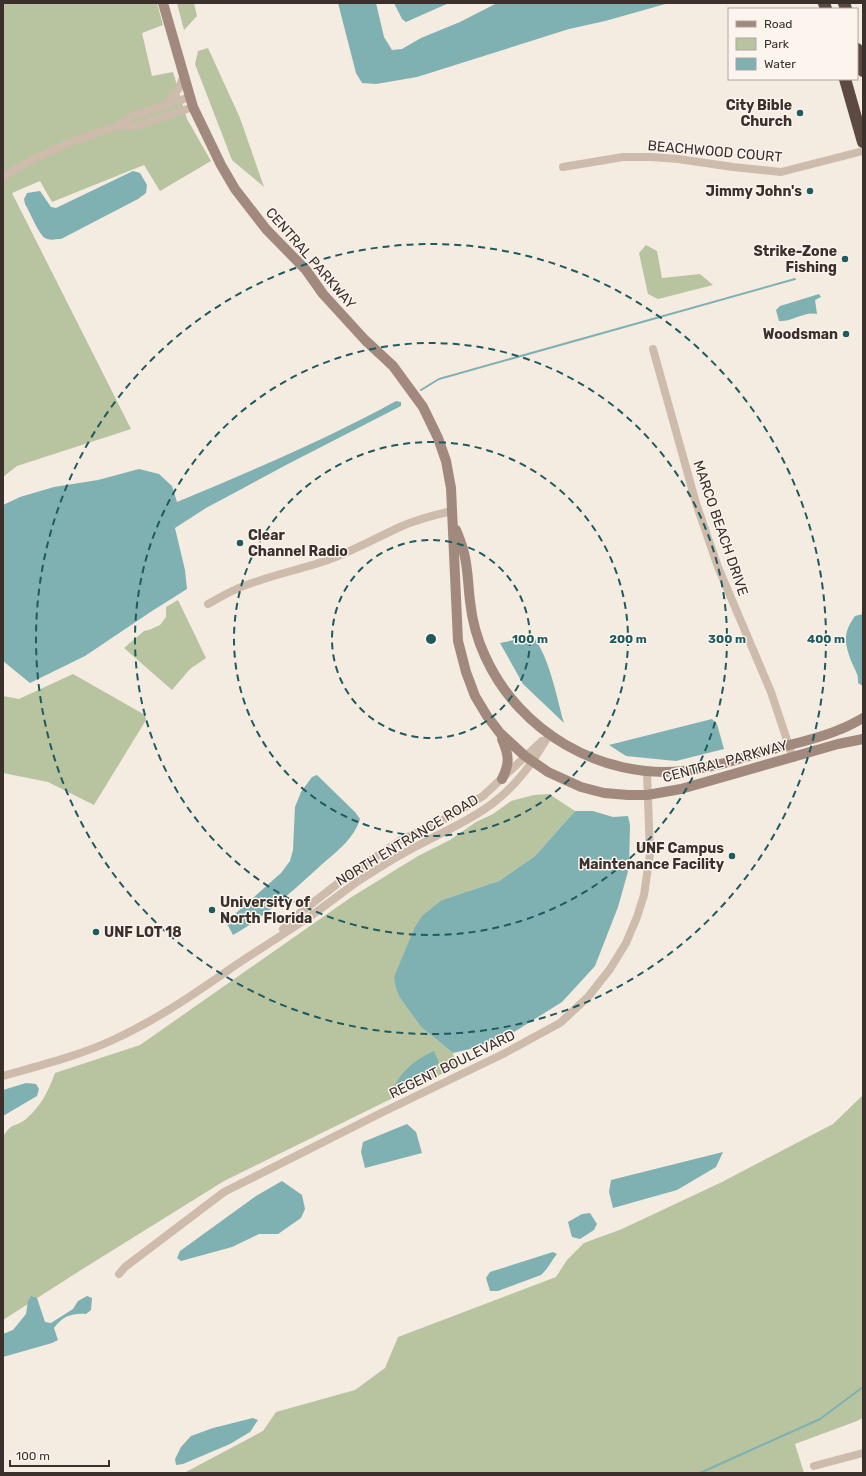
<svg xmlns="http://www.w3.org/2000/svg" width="866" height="1476" viewBox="0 0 866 1476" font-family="Rubik,sans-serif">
  <rect width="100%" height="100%" fill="#f4ebe1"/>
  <g fill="#b8c4a0">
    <polygon points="3,3 157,3 163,25 142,33 152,76 173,72 187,119 211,161 160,191 144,165 52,202 40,181 12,193 131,429 17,466 3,477"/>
    <polygon points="177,3 194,3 197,16 184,30"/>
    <polygon points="208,48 240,118 264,187 232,160 195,64 198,51"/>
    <polygon points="646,245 657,251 662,278 700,274 713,285 658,299 648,294 639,253"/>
    <polygon points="178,600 206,658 190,669 172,690 124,648 144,631 149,630 160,625 166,617 166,607"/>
    <polygon points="73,674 145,715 146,720 94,805 48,782 3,773 3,696 19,699"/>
    <path d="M 549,794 L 575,811 L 535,856 L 499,881 L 442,900 L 394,977 L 400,998 L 421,1027 L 453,1053 L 456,1067 L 224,1181 L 81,1270 L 3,1320 L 3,1137 C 12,1121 16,1128 27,1118 C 41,1106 49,1090 55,1073 L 140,1045 L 350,898 L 418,856 L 450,840 L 476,822 L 493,814 L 511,801 L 534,795 Z"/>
    <polygon points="863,1095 863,1418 857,1421 795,1444 804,1473 184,1473 263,1431 276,1412 355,1390 385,1368 398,1337 556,1277 567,1260 584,1243 622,1229 722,1182 787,1148 833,1124"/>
  </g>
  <g fill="#7fb0b2">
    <polygon points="338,3 376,3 384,37 392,50 402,49 421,38 460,22 497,3 669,3 605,21 569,29 417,77 376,84 362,83 356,73"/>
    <polygon points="394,3 449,3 406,22 402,19"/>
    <path d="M 133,171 L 140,173 L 147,185 L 146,193 L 138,199 L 61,239 C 56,239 50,241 45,238 C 38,233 30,212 25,204 L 24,199 L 27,193 L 40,191 L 51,207 L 56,208 Z"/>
    <path d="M 819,294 L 821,297 L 815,300 L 817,314 C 804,311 792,322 779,321 L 776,310 L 780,306 Z"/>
    <path d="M 396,401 L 401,402 L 401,406 L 286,465 L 206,508 L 175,528 L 185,570 L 187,589 L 152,611 L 85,656 L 30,683 L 3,661 L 3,505 L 20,497 L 54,487 L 98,480 L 139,469 L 159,474 L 172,486 L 177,502 C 251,471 325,440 396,401 Z"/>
    <path d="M 863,614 L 863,686 L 858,683 C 859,675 855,670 852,663 C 844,642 843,633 855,616 Z"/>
    <path d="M 533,636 C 550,659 556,695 564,723 L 523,684 L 500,643 Z"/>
    <polygon points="712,719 717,724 724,749 676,761 626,756 609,745"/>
    <path d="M 317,775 L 355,812 L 360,819 C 354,840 333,854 318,868 C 291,892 265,917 233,935 L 226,922 L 281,873 L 290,861 L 293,850 L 295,807 L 301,792 L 312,777 Z"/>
    <polygon points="575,811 593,811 613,817 628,816 630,825 629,868 618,907 595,966 562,1002 514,1032 474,1048 453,1053 421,1027 400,998 396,988 394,977 415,927 422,916 442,900 499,881 535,856"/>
    <path d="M 434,1051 L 439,1063 C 426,1074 410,1088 393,1091 C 399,1072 416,1059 434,1051 Z"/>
    <polygon points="26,1083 36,1084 39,1089 37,1096 3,1116 3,1090"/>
    <polygon points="407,1124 416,1132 422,1153 365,1168 361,1152 363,1142"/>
    <polygon points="723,1152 716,1167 677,1190 613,1208 609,1192 611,1180"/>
    <polygon points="282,1181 302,1195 305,1209 301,1218 278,1234 259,1234 232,1247 181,1261 177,1258 180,1251 256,1196"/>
    <polygon points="590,1213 597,1224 594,1230 580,1239 572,1237 568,1222 582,1214"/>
    <path d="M 553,1252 L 557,1254 C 551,1261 548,1269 541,1275 L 498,1291 L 490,1291 L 486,1278 L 490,1272 Z"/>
    <path d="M 31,1296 L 37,1298 L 45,1322 L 51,1323 L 73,1309 L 78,1301 L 87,1296 L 92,1298 L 91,1310 L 86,1314 C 72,1313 63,1316 54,1328 L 58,1340 L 52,1343 L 3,1357 L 3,1334 L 13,1330 L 26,1314 L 28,1301 Z"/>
    <polygon points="253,1418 258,1420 250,1432 230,1444 183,1464 176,1465 175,1459 181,1447 191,1436 213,1428"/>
  </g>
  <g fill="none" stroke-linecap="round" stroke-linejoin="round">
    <g stroke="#7fb0b2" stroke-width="2">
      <polyline points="421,390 439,379 795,279"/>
      <polyline points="700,1473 820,1419 863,1387"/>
    </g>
    <g stroke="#cdbbac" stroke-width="8">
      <polyline points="167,103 179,88 184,75"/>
      <polyline points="118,126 136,126 193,107"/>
      <polyline points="563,167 623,157 651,157 678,159 733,167 781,172 863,151"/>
      <polyline points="3,176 36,158 71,142 117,126 132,116 190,97"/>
      <polyline points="653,349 696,503 718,567 771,692 793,758"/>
      <path d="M 208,604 C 224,595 240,586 258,581 C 281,573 305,568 328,560 C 353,551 376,538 400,527 C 417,519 434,515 452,511"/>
      <polyline points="283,929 301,912 350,874 401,840 443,820 483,796 542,741"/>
      <path d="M 3,1076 C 41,1065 79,1056 115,1039 C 156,1020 193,995 230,969 C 255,952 281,936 306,919 C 324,907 340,894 357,882 C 377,869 397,856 419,845 C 444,831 470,821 493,803 C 518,784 533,762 549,735"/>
      <polyline points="119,1274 125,1267 224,1192 381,1113 503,1054 560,1023 588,997 610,969 626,943 637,917 644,895 650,854 647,772"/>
      <polyline points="814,1466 863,1453"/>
    </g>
    <g stroke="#a18a7d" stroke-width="10">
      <polyline points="163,3 193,107 221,165 235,189 266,229 306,270 323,294 365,340 393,366 423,407 438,438 446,461 451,488 458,641 466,672 475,696 487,716 500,733 525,756 548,772 581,787 604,793 628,795 647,795 681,789 838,744 863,739"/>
      <path d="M 456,530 C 459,537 462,545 464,553 C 468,568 468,585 470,601 C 472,620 477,639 485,656 C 519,732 601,779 683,771 C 713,768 741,758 769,750 C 793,744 818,739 841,729 C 849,726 856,722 863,718"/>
      <path d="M 502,779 C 510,763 509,755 502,739"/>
    </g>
    <g stroke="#5c4a42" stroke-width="12">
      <polyline points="824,3 826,9"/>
      <polyline points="844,3 846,9"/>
      <polyline points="857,49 863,71"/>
      <polyline points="845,79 863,142"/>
    </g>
  </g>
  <g fill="none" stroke="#1f5a5e" stroke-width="2" stroke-dasharray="7 5">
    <circle cx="431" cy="639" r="99"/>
    <circle cx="431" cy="639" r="197"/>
    <circle cx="431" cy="639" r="296"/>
    <circle cx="431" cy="639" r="395"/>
  </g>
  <g fill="#1f5a5e" stroke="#fbf5ee" stroke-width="1.5">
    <circle cx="800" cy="113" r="4"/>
    <circle cx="810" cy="191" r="4"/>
    <circle cx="845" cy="259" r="4"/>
    <circle cx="846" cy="334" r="4"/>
    <circle cx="240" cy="543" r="4"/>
    <circle cx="732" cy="856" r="4"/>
    <circle cx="212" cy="910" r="4"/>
    <circle cx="96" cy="932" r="4"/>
  </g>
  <g text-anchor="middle" stroke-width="3" stroke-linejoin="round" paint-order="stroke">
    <g font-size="14" font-weight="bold" fill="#3b302b" stroke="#fbf5ee" text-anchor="end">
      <text x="792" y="110">City Bible<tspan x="792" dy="16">Church</tspan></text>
      <text x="802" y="196">Jimmy John's</text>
      <text x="837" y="256">Strike-Zone<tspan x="837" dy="16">Fishing</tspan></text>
      <text x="838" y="339">Woodsman</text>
      <text x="248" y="540" text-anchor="start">Clear<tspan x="248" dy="16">Channel Radio</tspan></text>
      <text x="724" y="853">UNF Campus<tspan x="724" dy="16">Maintenance Facility</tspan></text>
      <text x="220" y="907" text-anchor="start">University of<tspan x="220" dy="16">North Florida</tspan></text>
      <text x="104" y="937" text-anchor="start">UNF LOT 18</text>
    </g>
    <g font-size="14" fill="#3b302b" stroke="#fbf5ee">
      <text transform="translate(715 151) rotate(5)" y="5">BEACHWOOD COURT</text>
      <text transform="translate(311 258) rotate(49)" y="5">CENTRAL PARKWAY</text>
      <text transform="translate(721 528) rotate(71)" y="5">MARCO BEACH DRIVE</text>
      <text transform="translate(725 761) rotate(-15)" y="5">CENTRAL PARKWAY</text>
      <text transform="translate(407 840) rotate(-31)" y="5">NORTH ENTRANCE ROAD</text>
      <text transform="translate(452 1064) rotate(-26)" y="5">REGENT BOULEVARD</text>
    </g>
  </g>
  <circle cx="431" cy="639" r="6" fill="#1f5a5e" stroke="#fbf5ee" stroke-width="2"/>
  <g font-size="12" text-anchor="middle" font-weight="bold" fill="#1f5a5e" stroke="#fbf5ee" stroke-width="3" stroke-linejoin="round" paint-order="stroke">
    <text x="530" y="643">100 m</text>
    <text x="628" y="643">200 m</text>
    <text x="727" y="643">300 m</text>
    <text x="826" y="643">400 m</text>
  </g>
  <rect width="866" height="1476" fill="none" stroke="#3b302b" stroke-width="8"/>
  <rect x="728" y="8" width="130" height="72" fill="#fbf5ee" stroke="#aea6a0"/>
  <rect x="736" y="21" width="20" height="6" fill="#a18a7d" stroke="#aea6a0"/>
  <text x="764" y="28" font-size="12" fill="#3b302b">Road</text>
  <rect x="736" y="38" width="20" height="12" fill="#b8c4a0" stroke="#aea6a0"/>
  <text x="764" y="48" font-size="12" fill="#3b302b">Park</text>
  <rect x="736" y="58" width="20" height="12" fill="#7fb0b2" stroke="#aea6a0"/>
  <text x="764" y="68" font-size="12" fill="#3b302b">Water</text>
  <path d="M10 1460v6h99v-6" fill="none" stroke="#3b302b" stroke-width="2"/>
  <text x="16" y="1460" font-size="12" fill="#3b302b" stroke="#fbf5ee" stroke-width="3" paint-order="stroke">100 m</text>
</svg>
